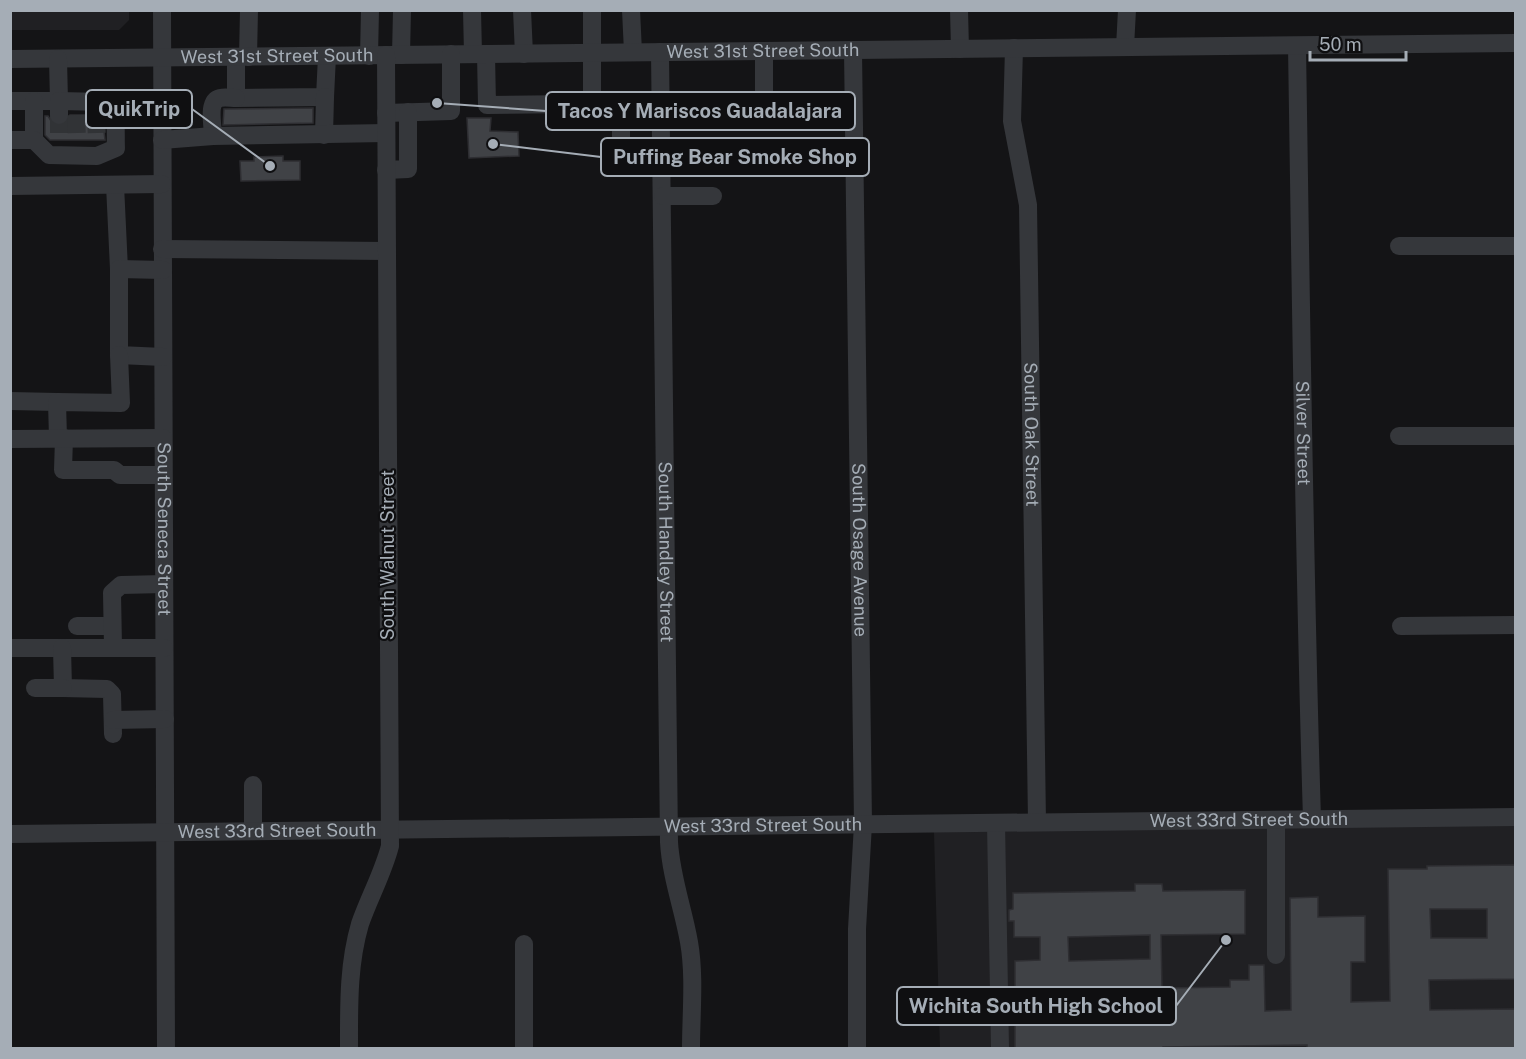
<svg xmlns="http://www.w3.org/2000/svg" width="1526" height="1059" viewBox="0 0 1526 1059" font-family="'Public Sans',sans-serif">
  <rect width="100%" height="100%" fill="#141416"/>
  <g fill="#202023">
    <polygon points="10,11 129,11 129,20 119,30 11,30"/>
    <polygon points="1515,825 1515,1048 940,1048 934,832"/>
  </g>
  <g fill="#404246" stroke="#2e2e32" stroke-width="1.5" fill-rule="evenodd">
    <polygon points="313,108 313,123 223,125 224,109"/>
    <polygon points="70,115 102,115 105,140 50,140 45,135 45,116 48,116 53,124 60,126 68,121"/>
    <polygon points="467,118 491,118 490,131 518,132 519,156 469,158"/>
    <polygon points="283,156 283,161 300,161 300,180 241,181 240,161 254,161 254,157"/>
    <path d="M 1515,865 L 1515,979 L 1429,980 L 1430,1010 L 1515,1009 L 1515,1048 L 1307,1048 L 1307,1045 L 1163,1047 L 1163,1048 L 1015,1048 L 1015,1024 L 1060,1024 L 1060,1000 L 1015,1001 L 1015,961 L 1040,960 L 1040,937 L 1014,937 L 1014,921 L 1009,921 L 1009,910 L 1013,909 L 1013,893 L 1135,891 L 1135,884 L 1162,884 L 1163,891 L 1245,890 L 1245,934 L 1161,935 L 1162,988 L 1230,987 L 1230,980 L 1249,980 L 1249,965 L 1264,965 L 1265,1011 L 1291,1010 L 1290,898 L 1318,897 L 1318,917 L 1365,916 L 1365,962 L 1351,962 L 1351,1002 L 1390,1001 L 1388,869 L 1427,869 L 1427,866 ZM 1430,909 L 1487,909 L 1487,938 L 1431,938 ZM 1150,935 L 1150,959 L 1069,961 L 1068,937 Z"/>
  </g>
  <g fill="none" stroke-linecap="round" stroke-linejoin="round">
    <g stroke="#313336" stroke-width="18" stroke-dasharray="18 9" stroke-linecap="butt">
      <polyline points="59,115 59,140"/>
      <polyline points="76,115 77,140"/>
      <polyline points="96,115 97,140"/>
    </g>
    <g stroke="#35373b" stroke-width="18">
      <path id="s1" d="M 162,10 L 166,1048"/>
      <polyline points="472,10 473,54"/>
      <polyline points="522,10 524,54"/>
      <polyline points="592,10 592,104"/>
      <polyline points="631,10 633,52"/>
      <polyline points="959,10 960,49"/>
      <path id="s2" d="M 1297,46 C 1301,304 1304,562 1312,819"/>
      <polyline points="1125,47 1127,10"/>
      <path id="s3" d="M 1014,48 L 1012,121 L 1028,205 L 1037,822"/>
      <path id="s4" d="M 853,50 L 863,824 L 857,929 L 857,1048"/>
      <path id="s5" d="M 660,52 L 669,842 C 671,877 683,908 689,942 C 695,976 691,1014 691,1048"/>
      <polyline points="486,54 487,105 661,103"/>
      <polyline points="401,55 402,10"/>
      <polyline points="369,56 370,10"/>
      <polyline points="236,57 236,98 325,97 327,56"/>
      <polyline points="248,57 249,10"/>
      <path id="s6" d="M 10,59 L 1516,43"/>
      <polyline points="10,101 59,101 58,59"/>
      <polyline points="34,101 34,140"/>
      <polyline points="621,104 621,144"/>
      <polyline points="758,111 764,95 764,51"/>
      <polyline points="386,113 451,111 451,54"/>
      <polyline points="324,135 325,97"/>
      <path d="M 213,136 C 213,126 207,101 220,98 C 225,97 231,98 236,98"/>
      <path d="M 10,140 L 34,140 L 49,155 L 97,156 L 116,148 C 115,132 119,112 105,102 L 59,101 L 59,115"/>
      <polyline points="162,140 213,136 386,133"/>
      <polyline points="662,164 700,163 713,151"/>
      <polyline points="386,170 408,169 408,112"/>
      <polyline points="115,185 119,269"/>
      <polyline points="10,186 162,184"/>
      <polyline points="663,196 713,196"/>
      <polyline points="1399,246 1516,246"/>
      <polyline points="162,249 387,251"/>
      <polyline points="163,270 119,269 119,355 163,357"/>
      <polyline points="10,401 57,402"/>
      <polyline points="1399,436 1516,436"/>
      <polyline points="58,438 57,402 121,403 119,355"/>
      <polyline points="64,438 63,470 114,470 120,475 163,475"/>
      <polyline points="10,439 163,438"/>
      <polyline points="77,626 112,626"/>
      <polyline points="1401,626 1516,625"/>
      <polyline points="113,647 112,593 121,585 164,584"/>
      <polyline points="10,648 164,648"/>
      <polyline points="62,648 63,688 107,689 112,694 113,734"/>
      <polyline points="35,688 63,688"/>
      <polyline points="113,720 165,719"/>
      <polyline points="253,785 253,831"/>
      <polyline points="1276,820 1276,955"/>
      <polyline points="996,823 1000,1048"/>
      <path id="s7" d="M 10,834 L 1516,817"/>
      <polyline points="524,944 524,1048"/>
      <path d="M 349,1048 C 349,1007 348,965 360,924 C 369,898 383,873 390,846 L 386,55"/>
    </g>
  </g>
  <g text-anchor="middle" stroke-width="4.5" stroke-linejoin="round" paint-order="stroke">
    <g font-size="18" fill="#a5adb6" stroke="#0f0f11">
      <text dy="6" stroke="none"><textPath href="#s6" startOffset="753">West 31st Street South</textPath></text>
      <text dy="6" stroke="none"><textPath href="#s6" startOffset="267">West 31st Street South</textPath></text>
      <text dy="6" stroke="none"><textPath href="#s2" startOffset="387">Silver Street</textPath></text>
      <text dy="6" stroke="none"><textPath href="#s3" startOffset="388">South Oak Street</textPath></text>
      <text dy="6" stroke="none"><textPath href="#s1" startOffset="519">South Seneca Street</textPath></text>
      <text dy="6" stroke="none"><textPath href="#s4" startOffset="500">South Osage Avenue</textPath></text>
      <text dy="6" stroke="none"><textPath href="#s5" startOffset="500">South Handley Street</textPath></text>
      <text transform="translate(388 555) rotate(-90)" y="6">South Walnut Street</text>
      <text dy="6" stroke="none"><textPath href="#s7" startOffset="1239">West 33rd Street South</textPath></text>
      <text dy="6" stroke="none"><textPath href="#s7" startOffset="753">West 33rd Street South</textPath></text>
      <text dy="6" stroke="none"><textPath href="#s7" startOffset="267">West 33rd Street South</textPath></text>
    </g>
  </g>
  <path fill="none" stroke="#a5adb6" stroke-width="2" d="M270 166L192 109M437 103L546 111M493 144L601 157M1226 940L1176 1006"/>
  <g fill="#a5adb6" stroke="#0f0f11" stroke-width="2">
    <circle cx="270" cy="166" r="6"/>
    <circle cx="437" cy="103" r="6"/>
    <circle cx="493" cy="144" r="6"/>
    <circle cx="1226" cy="940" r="6"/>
  </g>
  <g fill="#0f0f11" stroke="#a5adb6" stroke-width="2">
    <rect x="86" y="90" width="106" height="38" rx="6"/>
    <rect x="546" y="92" width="309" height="38" rx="6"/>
    <rect x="601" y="138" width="268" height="38" rx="6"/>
    <rect x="897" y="987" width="279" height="38" rx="6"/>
  </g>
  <g font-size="20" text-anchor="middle" font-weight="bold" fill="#a5adb6">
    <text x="139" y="116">QuikTrip</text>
    <text x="700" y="118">Tacos Y Mariscos Guadalajara</text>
    <text x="735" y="164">Puffing Bear Smoke Shop</text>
    <text x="1036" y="1013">Wichita South High School</text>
  </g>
  <rect width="1526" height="1059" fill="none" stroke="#a5adb6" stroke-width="24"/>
  <path d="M1310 51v9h96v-9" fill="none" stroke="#a5adb6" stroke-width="3"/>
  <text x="1319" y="51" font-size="18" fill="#a5adb6" stroke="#0f0f11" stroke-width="4.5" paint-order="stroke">50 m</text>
</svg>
